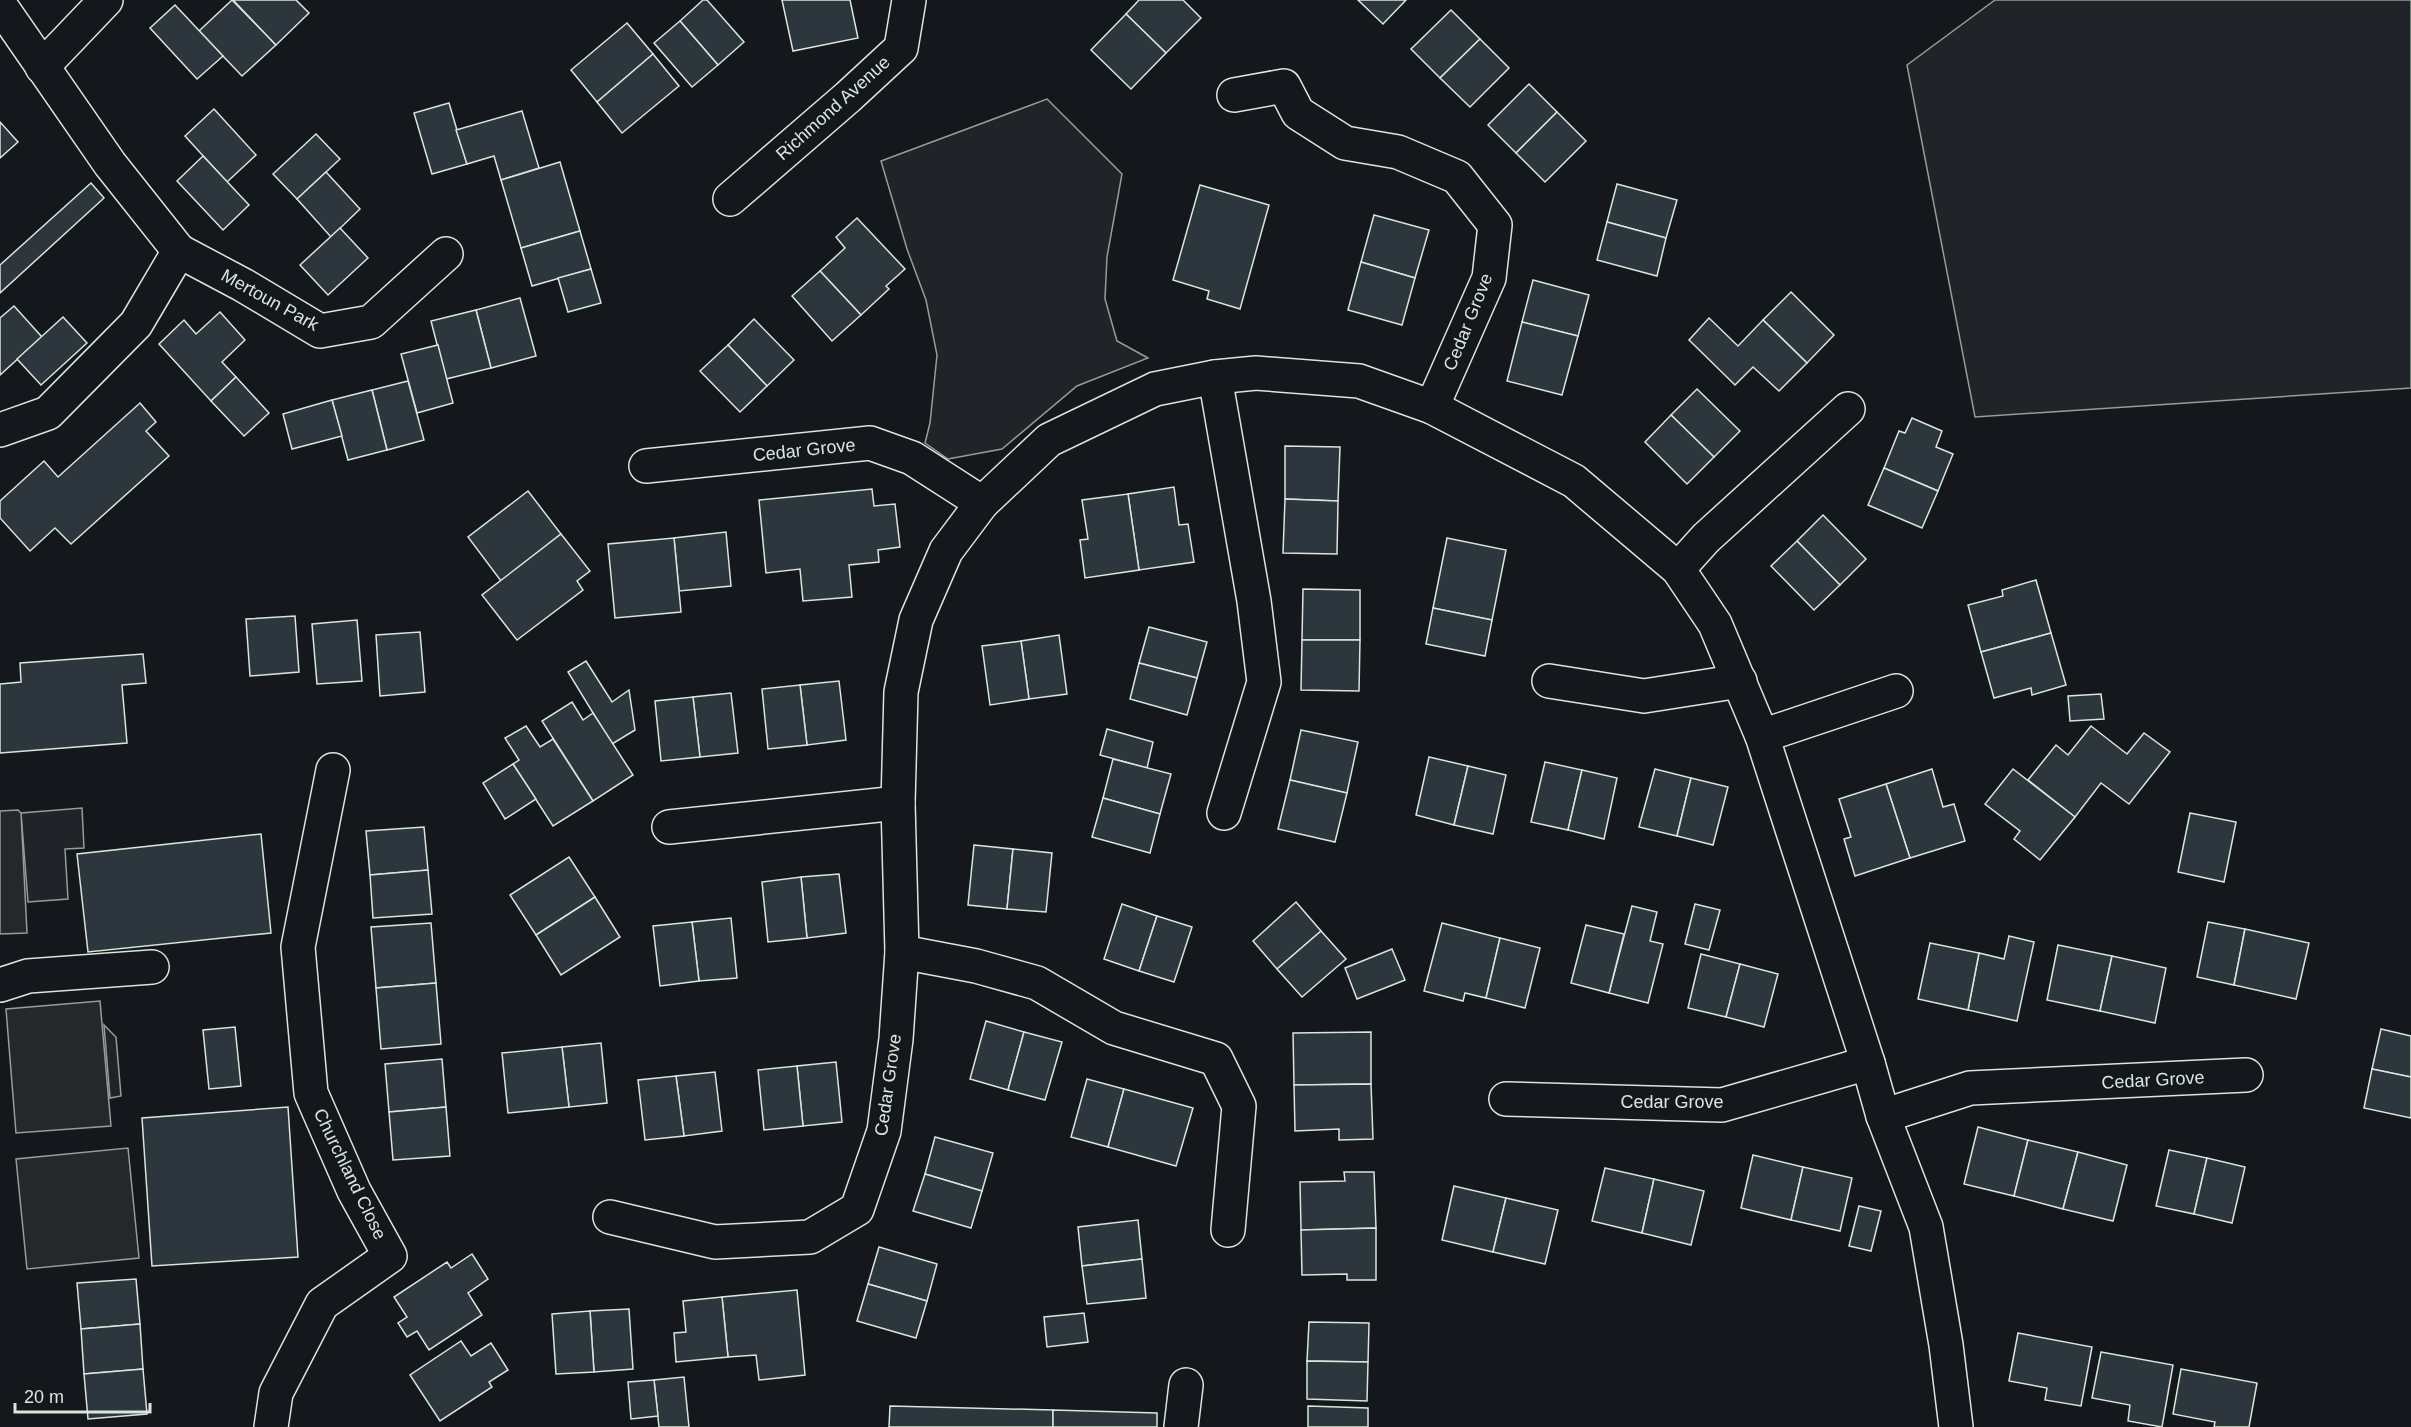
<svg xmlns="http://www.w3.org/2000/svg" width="2411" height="1427" viewBox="0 0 2411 1427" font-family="Arial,sans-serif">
  <rect width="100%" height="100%" fill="#14181c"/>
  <g fill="#202428" stroke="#939e99" stroke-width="1.5">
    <polygon points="1995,0 2411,0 2411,388 1975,417 1907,65"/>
    <polygon points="1047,99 1122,174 1107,257 1105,299 1117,341 1148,358 1077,386 1002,449 948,459 925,443 930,423 937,355 926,300 907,249 881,161"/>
    <polygon points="82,808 84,848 65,849 68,899 28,902 21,813"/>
    <polygon points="104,1025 116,1037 121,1096 110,1098"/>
  </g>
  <g fill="#24282b" stroke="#939e99" stroke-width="1.5">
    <polygon points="18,810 21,813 27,933 0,934 0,811"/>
    <polygon points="100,1001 111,1126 16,1133 6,1009"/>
    <polygon points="128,1148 139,1258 27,1269 16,1159"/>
  </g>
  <g fill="#2c363c" stroke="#d8e6dc" stroke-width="1.5">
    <polygon points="232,0 276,45 242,76 199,31"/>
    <polygon points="233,0 296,0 309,13 276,45"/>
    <polygon points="703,0 707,0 744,42 718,65 680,21"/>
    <polygon points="782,0 850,0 858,38 793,51"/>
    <polygon points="1139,0 1183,0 1201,18 1166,53 1126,14"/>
    <polygon points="1358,0 1406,0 1383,24"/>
    <polygon points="175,5 223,56 197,79 150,28"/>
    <polygon points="1451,10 1480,39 1440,78 1411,49"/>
    <polygon points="1126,14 1166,53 1131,89 1091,50"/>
    <polygon points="680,21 718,65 692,87 654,43"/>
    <polygon points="627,23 653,54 597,102 571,70"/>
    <polygon points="1480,39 1509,68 1470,107 1440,78"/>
    <polygon points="653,54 679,86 622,133 597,102"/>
    <polygon points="1529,84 1557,112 1516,153 1488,125"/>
    <polygon points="449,103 467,164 432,174 414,113"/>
    <polygon points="214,109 256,155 227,182 185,136"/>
    <polygon points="522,111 539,168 501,180 494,156 467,164 456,130"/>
    <polygon points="1557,112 1586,141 1545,182 1516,153"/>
    <polygon points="0,122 18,142 0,158"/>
    <polygon points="316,134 340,159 297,199 273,174"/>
    <polygon points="203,156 249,205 223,230 177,181"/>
    <polygon points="560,162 580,231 521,248 501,180"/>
    <polygon points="326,172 360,209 331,237 297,199"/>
    <polygon points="91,183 104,198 0,293 0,265"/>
    <polygon points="1617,184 1677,200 1666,238 1607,222"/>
    <polygon points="1200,185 1269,205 1240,309 1207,299 1209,291 1173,280"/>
    <polygon points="1374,215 1429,230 1415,278 1361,262"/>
    <polygon points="857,218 905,269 886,286 889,289 861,315 820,271 845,248 836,237"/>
    <polygon points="1607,222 1666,238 1657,276 1597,260"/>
    <polygon points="340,228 368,258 328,295 300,265"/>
    <polygon points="580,231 591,269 532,286 521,248"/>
    <polygon points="1361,262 1415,278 1402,325 1348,310"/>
    <polygon points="591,269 601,303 568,312 558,278"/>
    <polygon points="820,271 861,315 832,341 792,296"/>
    <polygon points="1533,280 1589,295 1578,336 1522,322"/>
    <polygon points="1791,292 1834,335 1807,363 1763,320"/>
    <polygon points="520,298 536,356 491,368 476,310"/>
    <polygon points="14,306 42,337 0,375 0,318"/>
    <polygon points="476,310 491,368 446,379 431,321"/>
    <polygon points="220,312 245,340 222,362 236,377 211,401 159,344 184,320 196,334"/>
    <polygon points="63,317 87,343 41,385 17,359"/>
    <polygon points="1709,318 1738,346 1763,320 1807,363 1779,391 1753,367 1735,385 1689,340"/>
    <polygon points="754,319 794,360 767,386 728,345"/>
    <polygon points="1522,322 1578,336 1562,395 1507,381"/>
    <polygon points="438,345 453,403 417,413 401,354"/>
    <polygon points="728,345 767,386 740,412 700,371"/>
    <polygon points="236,377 269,413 244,436 211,401"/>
    <polygon points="408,381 424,440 387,450 372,390"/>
    <polygon points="1697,389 1740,431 1714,457 1671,415"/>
    <polygon points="372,390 387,450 348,460 332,400"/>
    <polygon points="332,400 342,436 292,449 283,414"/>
    <polygon points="140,403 156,422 146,431 169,456 71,544 55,528 30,551 0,518 0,501 44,461 58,477"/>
    <polygon points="1671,415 1714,457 1687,484 1645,442"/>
    <polygon points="1912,418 1942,431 1936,447 1953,454 1938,491 1884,468 1899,431 1905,433"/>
    <polygon points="1285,446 1340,447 1338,501 1285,499"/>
    <polygon points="1884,468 1938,491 1922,528 1868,505"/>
    <polygon points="1174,487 1179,525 1188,524 1194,562 1139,570 1128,494"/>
    <polygon points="872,489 874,506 895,504 900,547 878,550 879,562 849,565 852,597 803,601 800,569 766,573 759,500"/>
    <polygon points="528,491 561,534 501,581 468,537"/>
    <polygon points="1128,494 1139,570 1085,578 1080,540 1088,539 1082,500"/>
    <polygon points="1285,499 1338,501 1337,554 1283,553"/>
    <polygon points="1823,515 1866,559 1840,585 1797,541"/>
    <polygon points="726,532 731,586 679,591 674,538"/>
    <polygon points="561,534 590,571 577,581 583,590 517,640 482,595"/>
    <polygon points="674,538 681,612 615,618 608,544"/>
    <polygon points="1447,538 1506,550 1492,620 1433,608"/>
    <polygon points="1797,541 1840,585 1814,610 1771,566"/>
    <polygon points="2036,580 2051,633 1981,652 1968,605 2003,596 2002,590"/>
    <polygon points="1303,589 1360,590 1360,640 1302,640"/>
    <polygon points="1433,608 1492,620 1485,656 1426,644"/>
    <polygon points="295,616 299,672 250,676 246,619"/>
    <polygon points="357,620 362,681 317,684 312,624"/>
    <polygon points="1149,627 1207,642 1197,678 1139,663"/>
    <polygon points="420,632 425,692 380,696 376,635"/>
    <polygon points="2051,633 2066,685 2032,695 2031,688 1994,698 1981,652"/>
    <polygon points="1059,635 1067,694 1029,699 1021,641"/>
    <polygon points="1302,640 1360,640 1359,691 1301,690"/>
    <polygon points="1021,641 1029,699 990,705 982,646"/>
    <polygon points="143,654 146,683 122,685 127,743 0,753 0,684 21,682 20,663"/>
    <polygon points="586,661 612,702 629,690 635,730 612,744 568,672"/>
    <polygon points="1139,663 1197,678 1187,715 1130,699"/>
    <polygon points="839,681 846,740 807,745 800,685"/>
    <polygon points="800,685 807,745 768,749 762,689"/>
    <polygon points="731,693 738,753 700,757 693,697"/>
    <polygon points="2101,694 2104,719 2070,721 2068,696"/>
    <polygon points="693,697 700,757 661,761 655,701"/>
    <polygon points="572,702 583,720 593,713 633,775 593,801 542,721"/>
    <polygon points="526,726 540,747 553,739 593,801 553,826 513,764 519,760 505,738"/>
    <polygon points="2091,726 2127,754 2144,733 2170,752 2129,804 2101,783 2075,817 2028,780 2056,745 2068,755"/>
    <polygon points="1107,729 1153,742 1147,768 1100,755"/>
    <polygon points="1301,730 1358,742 1347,793 1290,780"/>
    <polygon points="1429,757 1468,766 1454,825 1416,815"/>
    <polygon points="1113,759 1171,774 1160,814 1103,798"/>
    <polygon points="1545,762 1582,770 1568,830 1531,822"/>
    <polygon points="513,764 536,799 505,819 483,783"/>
    <polygon points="1468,766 1506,775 1493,834 1454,825"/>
    <polygon points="1655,769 1691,778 1677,836 1639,827"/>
    <polygon points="1932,769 1943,807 1954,804 1965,841 1910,858 1886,784"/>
    <polygon points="2013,769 2075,817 2040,860 2014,839 2020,831 1985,804"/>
    <polygon points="1582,770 1617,778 1604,839 1568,830"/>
    <polygon points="1691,778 1728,787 1713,845 1677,836"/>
    <polygon points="1290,780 1347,793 1335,842 1278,829"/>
    <polygon points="1886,784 1910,858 1855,876 1844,839 1851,837 1839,799"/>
    <polygon points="1103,798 1160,814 1150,853 1092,837"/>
    <polygon points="2190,813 2236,822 2224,882 2178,872"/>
    <polygon points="424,827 428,870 370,875 366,831"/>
    <polygon points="261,834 271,933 88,952 77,854"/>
    <polygon points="974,845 1013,849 1007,909 968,905"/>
    <polygon points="1013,849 1052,853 1046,912 1007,909"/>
    <polygon points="569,857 595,897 536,935 510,895"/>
    <polygon points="428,870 432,914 373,918 370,875"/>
    <polygon points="839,874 846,933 807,938 801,877"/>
    <polygon points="801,877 807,938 768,942 762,882"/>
    <polygon points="595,897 620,937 561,975 536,935"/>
    <polygon points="1296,902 1321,931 1277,969 1253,941"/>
    <polygon points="1122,904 1157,916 1139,971 1104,959"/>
    <polygon points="1695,904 1720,910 1709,950 1685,944"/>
    <polygon points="1632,906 1657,912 1650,941 1663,944 1648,1003 1609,993"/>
    <polygon points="1157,916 1192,927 1174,982 1139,971"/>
    <polygon points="731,918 737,978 699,981 692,922"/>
    <polygon points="692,922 699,981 660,986 653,926"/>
    <polygon points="2208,922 2245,929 2234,985 2197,977"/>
    <polygon points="431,923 436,983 376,988 371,927"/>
    <polygon points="1442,923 1500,938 1486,998 1465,993 1463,1001 1424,991"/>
    <polygon points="1586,925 1624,934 1609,993 1571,983"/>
    <polygon points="2245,929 2309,943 2296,999 2234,985"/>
    <polygon points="1321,931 1346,959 1302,997 1277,969"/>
    <polygon points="2009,936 2034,942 2017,1021 1968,1010 1979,953 2004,959"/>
    <polygon points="1500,938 1540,948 1525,1008 1486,998"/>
    <polygon points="1930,943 1979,953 1968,1010 1918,999"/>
    <polygon points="2058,945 2112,956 2100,1011 2047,1000"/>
    <polygon points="1392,949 1405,980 1357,999 1345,968"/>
    <polygon points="1701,954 1740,964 1726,1017 1688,1008"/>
    <polygon points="2112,956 2166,968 2155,1023 2100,1011"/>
    <polygon points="1740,964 1778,974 1764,1027 1726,1017"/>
    <polygon points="436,983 441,1044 381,1049 376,988"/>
    <polygon points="986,1021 1024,1032 1008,1090 970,1079"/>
    <polygon points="235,1027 241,1086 209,1089 203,1030"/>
    <polygon points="2381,1029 2411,1036 2411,1077 2372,1069"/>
    <polygon points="1024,1032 1062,1042 1045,1100 1008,1090"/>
    <polygon points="1371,1032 1371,1084 1294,1085 1293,1033"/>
    <polygon points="601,1043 607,1103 569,1107 562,1047"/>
    <polygon points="562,1047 569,1107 508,1113 502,1053"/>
    <polygon points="442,1059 446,1107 389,1112 385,1064"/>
    <polygon points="836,1062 842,1122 803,1126 797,1066"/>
    <polygon points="797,1066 803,1126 764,1130 758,1070"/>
    <polygon points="2372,1069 2411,1077 2411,1118 2364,1108"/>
    <polygon points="715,1072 722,1131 684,1136 676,1076"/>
    <polygon points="676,1076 684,1136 645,1140 638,1080"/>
    <polygon points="1087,1079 1124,1089 1108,1147 1071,1137"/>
    <polygon points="1371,1084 1373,1139 1339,1140 1339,1129 1295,1131 1294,1085"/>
    <polygon points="1124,1089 1193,1108 1176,1166 1108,1147"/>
    <polygon points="288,1107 298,1257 152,1266 142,1118"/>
    <polygon points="446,1107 450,1156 393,1160 389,1112"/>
    <polygon points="1978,1127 2028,1140 2014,1196 1964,1184"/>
    <polygon points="935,1137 993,1153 982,1191 925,1174"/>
    <polygon points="2028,1140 2078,1152 2063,1209 2014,1196"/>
    <polygon points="2169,1150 2207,1158 2194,1214 2156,1206"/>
    <polygon points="2078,1152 2127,1165 2113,1221 2063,1209"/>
    <polygon points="1753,1155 1803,1167 1791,1220 1741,1208"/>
    <polygon points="2207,1158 2245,1167 2232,1223 2194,1214"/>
    <polygon points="1803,1167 1852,1178 1840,1231 1791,1220"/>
    <polygon points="1605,1168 1654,1179 1642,1233 1592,1221"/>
    <polygon points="1344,1172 1374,1172 1376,1228 1301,1230 1300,1182 1345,1181"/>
    <polygon points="925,1174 982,1191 971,1228 913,1211"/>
    <polygon points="1654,1179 1704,1191 1691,1245 1642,1233"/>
    <polygon points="1454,1186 1506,1198 1493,1252 1442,1240"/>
    <polygon points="1506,1198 1558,1210 1545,1264 1493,1252"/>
    <polygon points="1859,1206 1881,1211 1871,1251 1849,1246"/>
    <polygon points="1138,1220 1142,1259 1082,1266 1078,1227"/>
    <polygon points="1376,1228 1376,1280 1347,1280 1347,1274 1302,1275 1301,1230"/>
    <polygon points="879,1247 937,1264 927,1301 868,1284"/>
    <polygon points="472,1254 488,1279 468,1293 482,1315 429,1350 417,1331 407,1337 398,1323 407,1317 394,1297 447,1262 451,1268"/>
    <polygon points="1142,1259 1146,1298 1087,1304 1082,1266"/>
    <polygon points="136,1279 140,1324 81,1329 77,1283"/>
    <polygon points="868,1284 927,1301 916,1338 857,1321"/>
    <polygon points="797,1290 805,1375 759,1380 756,1355 728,1357 722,1297"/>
    <polygon points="722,1297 728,1357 676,1362 674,1333 686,1332 683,1301"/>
    <polygon points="629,1309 633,1369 594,1372 590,1311"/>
    <polygon points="590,1311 594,1372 556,1374 552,1314"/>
    <polygon points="1084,1313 1088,1342 1047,1347 1044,1317"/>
    <polygon points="1309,1322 1369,1323 1368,1362 1307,1361"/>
    <polygon points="140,1324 143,1369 84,1374 81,1329"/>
    <polygon points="2018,1333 2092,1347 2081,1406 2045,1400 2047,1388 2009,1381"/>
    <polygon points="461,1341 471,1356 491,1343 508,1370 489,1382 492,1387 440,1421 410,1375"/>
    <polygon points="2101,1352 2173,1365 2162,1427 2128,1421 2130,1405 2092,1398"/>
    <polygon points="1307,1361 1368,1362 1367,1401 1307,1399"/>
    <polygon points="143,1369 147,1414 88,1419 84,1374"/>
    <polygon points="2181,1369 2257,1383 2249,1427 2214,1427 2215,1422 2173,1414"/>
    <polygon points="684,1377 689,1427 659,1427 654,1380"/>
    <polygon points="654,1380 658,1416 631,1419 628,1382"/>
    <polygon points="890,1406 1053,1410 1053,1427 889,1427"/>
    <polygon points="1308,1406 1368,1408 1368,1427 1308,1427"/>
    <polygon points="1053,1410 1157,1413 1157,1427 1053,1427"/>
  </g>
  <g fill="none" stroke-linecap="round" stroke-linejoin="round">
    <g stroke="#d8e6dc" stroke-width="36">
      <g id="minor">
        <polyline points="0,5 110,164 179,251 136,324 48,413 0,430"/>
        <polyline points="42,67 106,0"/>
        <polyline points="1234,95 1284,86 1298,113 1345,143 1398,152 1457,177 1495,225 1489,278 1432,407"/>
        <polyline points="730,199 848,97 901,48 909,0"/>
        <polyline points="179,251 243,285 320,331 371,322 446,254"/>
        <polyline points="1215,377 1254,601 1264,682 1224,813"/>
        <polyline points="646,466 870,443 912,458 982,503"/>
        <polyline points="1678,569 1706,538 1848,409"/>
        <polyline points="1549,681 1644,696 1740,681"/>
        <polyline points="1762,736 1896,691"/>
        <polyline points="669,827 898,803"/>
        <polyline points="902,952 976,966 1037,983 1114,1028 1216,1059 1239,1106 1228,1230"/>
        <polyline points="0,985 28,976 152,967"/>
        <polyline points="1506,1099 1722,1105 1868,1063"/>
        <polyline points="1883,1116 1970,1088 2246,1075"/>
        <polyline points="610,1217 715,1242 810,1237 857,1209 884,1131 896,1039 902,952 898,803 901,692 916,620 946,551 982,503 1049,440 1155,389 1215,377 1256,373 1359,381 1432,407 1574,481 1678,569 1715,624 1762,736 1868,1063 1883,1116 1926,1227 1946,1345 1956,1427"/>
        <polyline points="271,1427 276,1393 322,1304 390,1256 354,1191 311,1093 298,947 333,770"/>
        <polyline points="1181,1427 1186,1385"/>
      </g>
    </g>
    <use href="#minor" stroke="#14181c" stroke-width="33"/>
  </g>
  <g text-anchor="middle" stroke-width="4.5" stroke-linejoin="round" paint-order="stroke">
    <g font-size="18" fill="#d8e6dc" stroke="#14181c">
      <text transform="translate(833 108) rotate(-42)" y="6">Richmond Avenue</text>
      <text transform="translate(270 300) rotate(29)" y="6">Mertoun Park</text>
      <text transform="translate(1468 322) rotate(-68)" y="6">Cedar Grove</text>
      <text transform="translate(804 450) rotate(-6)" y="6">Cedar Grove</text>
      <text transform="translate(2153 1080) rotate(-3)" y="6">Cedar Grove</text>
      <text transform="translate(888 1085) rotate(-82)" y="6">Cedar Grove</text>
      <text x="1672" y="1108">Cedar Grove</text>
      <text transform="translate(350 1174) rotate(64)" y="6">Churchland Close</text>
    </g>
  </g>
  <path d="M15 1403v9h135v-9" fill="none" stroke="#d8e6dc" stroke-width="3"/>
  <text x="24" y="1403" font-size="18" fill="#d8e6dc" stroke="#14181c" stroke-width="4.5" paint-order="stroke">20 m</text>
</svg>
